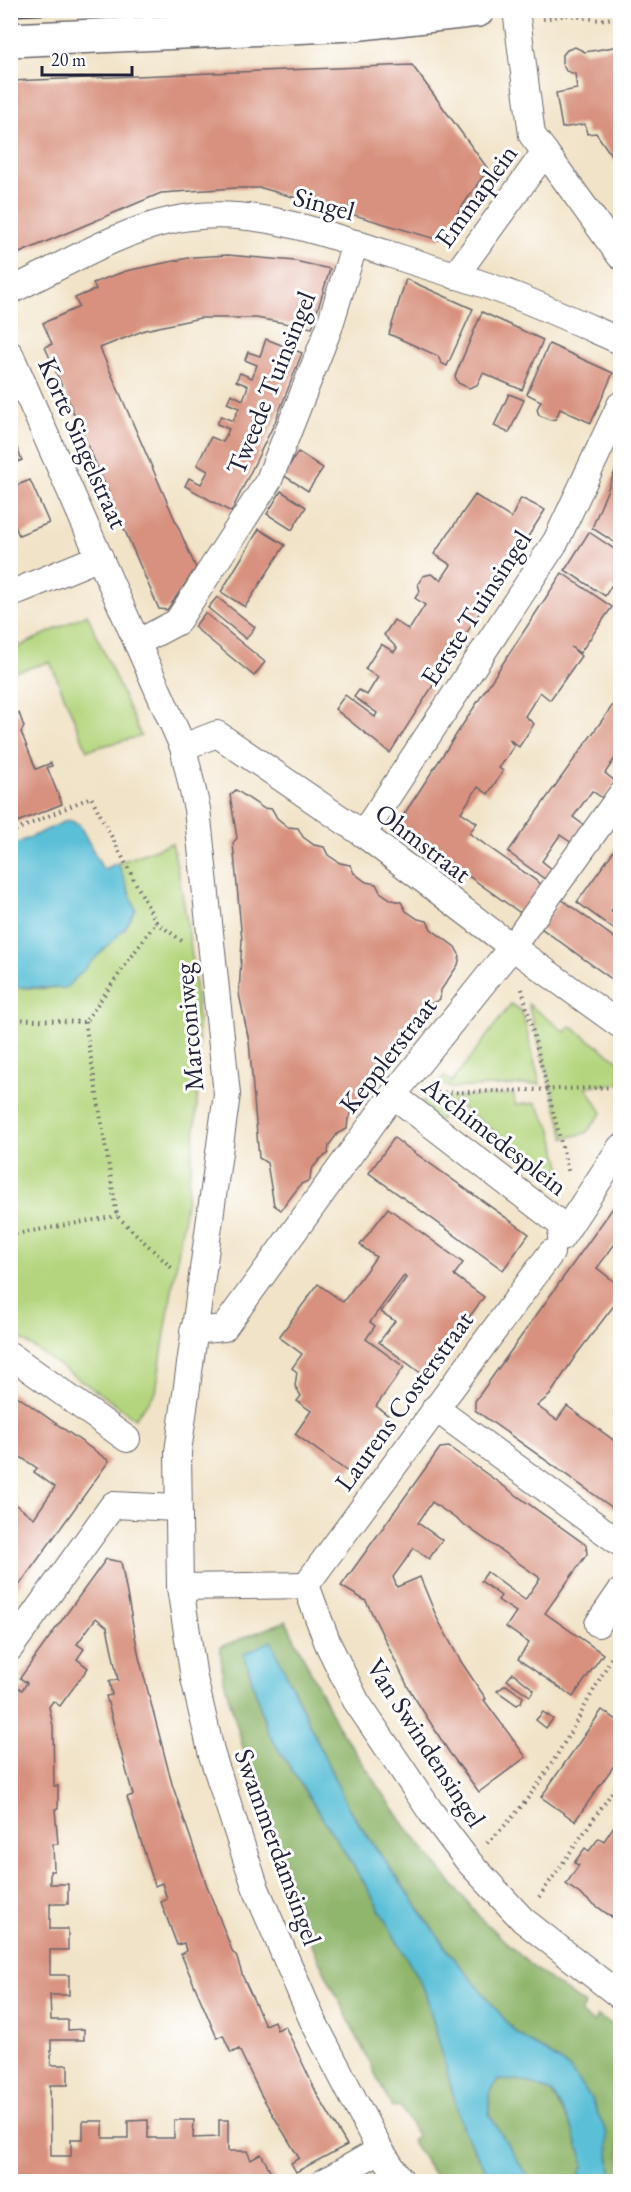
<svg xmlns="http://www.w3.org/2000/svg" width="631" height="2192" viewBox="0 0 631 2192" font-family="'EB Garamond',serif">
  <rect width="100%" height="100%" fill="#fff"/>
  <filter id="ink" filterUnits="userSpaceOnUse"><feTurbulence type="fractalNoise" baseFrequency=".0167" numOctaves="2"/><feDisplacementMap in="SourceGraphic" scale="12" xChannelSelector="R" yChannelSelector="G"/><feConvolveMatrix kernelMatrix="1 2 1 2 8 2 1 2 1" color-interpolation-filters="sRGB"/></filter>
  <filter id="wash" filterUnits="userSpaceOnUse"><feTurbulence type="fractalNoise" baseFrequency=".008" numOctaves="4" result="noise"/><feDisplacementMap in="SourceGraphic" scale="24" xChannelSelector="R" yChannelSelector="G"/><feGaussianBlur stdDeviation="1.35" result="paint"/><feColorMatrix in="noise" values="0 0 0 0 0 0 0 0 0 0 0 0 0 0 0 0 0 1.4 0 .05"/><feComposite in="paint" operator="in"/></filter>
  <g filter="url(#wash)">
    <rect width="100%" height="100%" fill="#f1e3c7"/>
    <g fill="#b4d57d" stroke="#6b7c5c" stroke-width="1.5">
      <polygon points="87,614 141,736 87,750 50,662 15,672 11,671 10,651"/>
      <path d="M 172,843 C 189,922 202,1005 198,1086 C 193,1189 170,1291 156,1392 L 135,1418 L 11,1332 L 11,987 L 47,989 L 136,910 L 118,863 Z"/>
      <polygon points="511,1004 522,1011 540,1084 451,1088 439,1082 444,1076 452,1082"/>
      <polygon points="528,1004 565,1032 570,1026 620,1062 620,1084 586,1086 602,1113 586,1133 565,1138"/>
      <polygon points="514,1094 515,1105 536,1103 552,1131 565,1183 454,1102 439,1121 419,1106 426,1099"/>
    </g>
    <g fill="#8fb66c" stroke="#586c54" stroke-width="1.5">
      <polygon points="286,1621 337,1725 406,1827 482,1920 534,1968 585,2005 581,2014 594,2023 598,2016 620,2031 620,2181 612,2181 607,2134 590,2097 568,2067 515,2032 449,1952 347,1806 290,1681 244,1655 268,1733 365,1884 425,1991 463,2130 493,2181 438,2181 411,2140 417,2135 400,2106 392,2108 314,1950 254,1786 223,1677 220,1647"/>
      <polygon points="498,2080 524,2081 551,2092 573,2130 584,2164 579,2180 528,2180 489,2114 489,2094"/>
    </g>
    <g fill="#5abfd7" stroke="#3e7089" stroke-width="1.5">
      <polygon points="68,820 79,824 103,869 118,863 136,910 126,927 66,988 11,987 11,846"/>
      <polygon points="271,1641 347,1806 368,1837 449,1952 515,2032 568,2067 590,2097 607,2134 612,2181 577,2181 584,2164 573,2130 552,2092 524,2081 498,2080 489,2094 489,2114 530,2181 493,2181 463,2130 425,1991 365,1884 268,1733 244,1654"/>
    </g>
    <g id="blocks">
      <g fill="#d8917e">
        <polygon points="620,46 620,168 596,133 587,134 585,124 562,128 556,93 577,89 575,74 566,71 562,63 562,56 567,50 575,47 585,52"/>
        <polygon points="412,65 488,169 439,240 262,188 236,188 161,193 10,257 10,81"/>
        <polygon points="228,255 295,261 330,269 312,328 256,318 200,318 145,330 100,348 196,568 167,610 159,609 45,347 52,344 43,323 79,307 75,298 96,289 93,283 126,271 193,257"/>
        <polygon points="406,279 473,309 447,366 441,363 438,356 389,334"/>
        <polygon points="482,312 543,340 522,390 483,373 477,385 469,388 458,383 455,376"/>
        <polygon points="266,339 302,353 275,422 231,512 185,486 189,478 201,484 208,471 197,465 211,437 223,442 229,429 217,424 221,416 233,421 239,408 227,403 231,394 243,400 248,386 236,381 240,373 252,378 257,365 245,360 248,352 260,356"/>
        <polygon points="549,344 613,373 591,423 560,409 556,419 550,420 539,415 537,409 541,401 527,394"/>
        <polygon points="509,394 524,400 509,433 494,426"/>
        <polygon points="10,432 22,460 10,465"/>
        <polygon points="298,452 323,468 308,491 283,475"/>
        <polygon points="620,459 620,546 592,528"/>
        <polygon points="30,480 49,523 19,535 10,516 10,488"/>
        <polygon points="281,491 306,507 292,530 267,514"/>
        <polygon points="475,495 511,518 521,498 545,510 390,753 335,709 345,695 375,717 377,713 354,697 359,690 367,695 378,677 365,669 381,644 394,652 397,648 384,635 394,620 409,630 425,605 415,598 420,591 418,584 423,576 431,574 441,580 451,565 434,554"/>
        <polygon points="259,529 285,545 245,607 221,592"/>
        <polygon points="589,532 620,553 620,592 611,586 605,596 565,570"/>
        <polygon points="562,573 612,607 580,653 571,647 581,656 550,700 540,692 525,716 534,724 519,747 509,739 514,746 499,768 503,771 488,794 478,787 461,812 477,823 469,833 542,885 524,911 519,912 397,825"/>
        <polygon points="217,597 255,627 246,639 208,608"/>
        <polygon points="205,613 265,662 254,676 194,627"/>
        <polygon points="620,695 620,751 605,773 616,782 604,799 592,791 573,817 585,826 572,843 560,835 542,861 553,870 546,880 508,852"/>
        <polygon points="11,704 15,714 19,713 24,727 21,732 36,769 51,763 52,766 47,767 62,804 10,825"/>
        <polygon points="236,790 263,808 272,809 277,818 288,827 298,828 303,837 314,845 324,847 328,855 340,863 350,865 354,873 366,882 376,884 380,892 392,900 401,902 406,911 418,919 427,921 431,929 455,947 460,956 458,965 441,990 440,999 431,1004 423,1015 422,1025 412,1029 402,1050 390,1059 384,1077 375,1081 367,1093 365,1103 356,1107 348,1119 347,1129 338,1133 329,1145 328,1154 320,1159 311,1170 310,1180 301,1184 281,1210 274,1205 267,1163 259,1158 249,1041 239,994 242,940 233,843 237,838 230,795"/>
        <polygon points="620,842 620,898 611,911 620,918 615,930 577,902"/>
        <polygon points="561,899 620,942 620,985 541,928"/>
        <polygon points="394,1138 529,1234 503,1270 369,1173"/>
        <polygon points="620,1198 620,1250 614,1245 597,1268 620,1286 619,1299 576,1355 550,1395 537,1406 557,1420 567,1406 620,1445 620,1507 613,1508 475,1410 475,1401"/>
        <polygon points="388,1208 463,1263 454,1275 484,1297 426,1377 379,1342 395,1321 381,1312 406,1278 404,1276 370,1322 375,1326 366,1339 404,1367 376,1406 389,1416 348,1472 295,1434 311,1411 297,1401 301,1396 295,1386 297,1372 292,1368 302,1354 279,1337 318,1284 343,1302 376,1257 360,1245"/>
        <polygon points="10,1391 109,1461 10,1598 10,1521 15,1515 10,1512 10,1506 13,1503 34,1518 55,1487 34,1472 37,1468 10,1450"/>
        <polygon points="449,1447 586,1545 587,1554 545,1613 603,1654 573,1697 518,1659 529,1643 506,1627 516,1612 498,1600 501,1596 481,1581 487,1572 525,1600 540,1578 432,1502 418,1523 442,1540 429,1559 414,1548 393,1577 397,1587 420,1577 437,1618 460,1660 486,1699 484,1700 526,1757 479,1792 449,1752 409,1689 366,1601 341,1586 440,1448"/>
        <polygon points="106,1559 121,1562 139,1657 172,1784 207,1886 233,1953 236,1955 243,1977 265,2025 274,2021 277,2030 285,2026 318,2096 347,2145 296,2172 291,2163 299,2158 261,2095 239,2049 231,2053 223,2035 217,2038 181,1954 186,1951 184,1943 177,1945 161,1902 167,1899 162,1883 155,1886 127,1797 133,1795 106,1696 112,1695 109,1681 118,1680 107,1627 96,1618 77,1644 84,1649 77,1659 88,1668 60,1706 53,1701 49,1707 53,1726 54,1786 58,1786 58,1809 55,1809 58,1844 53,1844 54,1871 50,1871 50,1884 68,1884 68,1904 50,1904 50,1929 68,1929 68,1950 50,1950 50,1975 69,1975 69,1995 50,1995 51,2020 68,2020 68,2030 84,2029 84,2040 51,2040 51,2065 68,2065 68,2085 50,2085 51,2156 71,2156 71,2139 83,2139 83,2121 103,2121 103,2138 128,2138 128,2121 148,2120 148,2138 174,2138 174,2120 194,2120 193,2138 219,2137 219,2120 228,2120 228,2151 247,2151 251,2160 261,2154 276,2181 10,2181 10,1692 15,1685 22,1690 27,1683 20,1678"/>
        <polygon points="513,1673 534,1690 530,1696 507,1680"/>
        <polygon points="506,1685 523,1697 521,1702 517,1705 497,1691"/>
        <polygon points="602,1710 620,1722 620,1757 575,1821 541,1797"/>
        <polygon points="543,1712 553,1719 546,1728 536,1720"/>
        <polygon points="620,1817 620,1923 566,1884 579,1865 574,1863 585,1848 589,1851 599,1838 604,1841"/>
      </g>
    </g>
  </g>
  <g filter="url(#ink)">
    <use href="#blocks" fill-opacity="0" stroke="#6a666c" stroke-width="1.5"/>
    <g fill="none" stroke-linecap="round" stroke-linejoin="round">
      <g stroke="#6a666c" stroke-width="28">
        <g id="street">
          <polyline points="516,10 532,135 545,152"/>
          <polyline points="455,276 545,152 620,256"/>
          <path d="M 10,291 C 63,266 116,232 173,220 C 247,203 325,234 395,256 C 435,269 477,281 516,296 C 551,310 586,326 620,341"/>
          <polyline points="10,354 183,747 197,809 227,1094 178,1452 180,1587 194,1678 212,1755 255,1886 312,2019 380,2150 402,2182"/>
          <polyline points="10,594 100,557"/>
          <polyline points="137,643 177,622 269,480 329,328 355,243"/>
          <polyline points="183,747 217,734 363,834 512,947 620,1025"/>
          <polyline points="363,834 556,541 620,405"/>
          <polyline points="393,1095 567,1229"/>
          <polyline points="561,1238 620,1148"/>
          <polyline points="193,1331 224,1328 393,1095 512,947 620,796"/>
          <polyline points="10,1355 127,1439"/>
          <polyline points="435,1408 620,1543"/>
          <polyline points="306,1585 551,1253"/>
          <polyline points="180,1587 306,1585 328,1644 356,1701 431,1812 468,1861 523,1920 620,1996"/>
          <polyline points="598,1624 620,1592"/>
          <polyline points="10,1648 113,1505 177,1508"/>
          <polyline points="324,2182 380,2150"/>
        </g>
      </g>
      <g stroke="#6a666c" stroke-width="36">
        <polyline id="secondary" points="10,40 353,24 478,10"/>
      </g>
      <g stroke="#6a666c" stroke-width="4" stroke-dasharray="1.5 4.5" stroke-linecap="butt">
        <polyline points="543,19 567,15 599,20 620,17"/>
        <polyline points="10,833 91,797 156,922"/>
        <polyline points="522,989 569,1174"/>
        <polyline points="10,1019 85,1022 156,922 182,941"/>
        <polyline points="85,1022 117,1216 174,1270"/>
        <polyline points="438,1093 620,1087"/>
        <polyline points="10,1235 117,1216"/>
        <path d="M 487,1843 C 545,1791 579,1714 617,1648 L 615,1646"/>
        <polyline points="539,1897 620,1781"/>
      </g>
      <use href="#street" stroke="#fff" stroke-width="26"/>
      <use href="#secondary" stroke="#fff" stroke-width="33"/>
      <polyline stroke="#22223b" stroke-width="1.5" points="10,16 141,10"/>
    </g>
  </g>
  <g text-anchor="middle" stroke-width="6" stroke-linejoin="round" paint-order="stroke">
    <g font-size="27" fill="#22223b" stroke="#fff">
      <text transform="translate(476 196) rotate(-54)" y="9">Emmaplein</text>
      <text transform="translate(324 204) rotate(15)" y="9">Singel</text>
      <text transform="translate(271 383) rotate(-68)" y="9">Tweede Tuinsingel</text>
      <text transform="translate(83 443) rotate(66)" y="9">Korte Singelstraat</text>
      <text transform="translate(476 608) rotate(-57)" y="9">Eerste Tuinsingel</text>
      <text transform="translate(423 843) rotate(37)" y="9">Ohmstraat</text>
      <text transform="translate(189 1027) rotate(-95)" y="9">Marconiweg</text>
      <text transform="translate(388 1055) rotate(-52)" y="9">Kepplerstraat</text>
      <text transform="translate(495 1136) rotate(38)" y="9">Archimedesplein</text>
      <text transform="translate(404 1401) rotate(-54)" y="9">Laurens Costerstraat</text>
      <text transform="translate(426 1743) rotate(57)" y="9">Van Swindensingel</text>
      <text transform="translate(278 1847) rotate(70)" y="9">Swammerdamsingel</text>
    </g>
  </g>
  <rect width="631" height="2192" fill="none" stroke="#fff" stroke-width="36"/>
  <path d="M42 66v9h90v-9" fill="none" stroke="#22223b" stroke-width="3"/>
  <text x="51" y="66" font-size="18" fill="#22223b" stroke="#ffffff" stroke-width="4.5" paint-order="stroke">20 m</text>
</svg>
